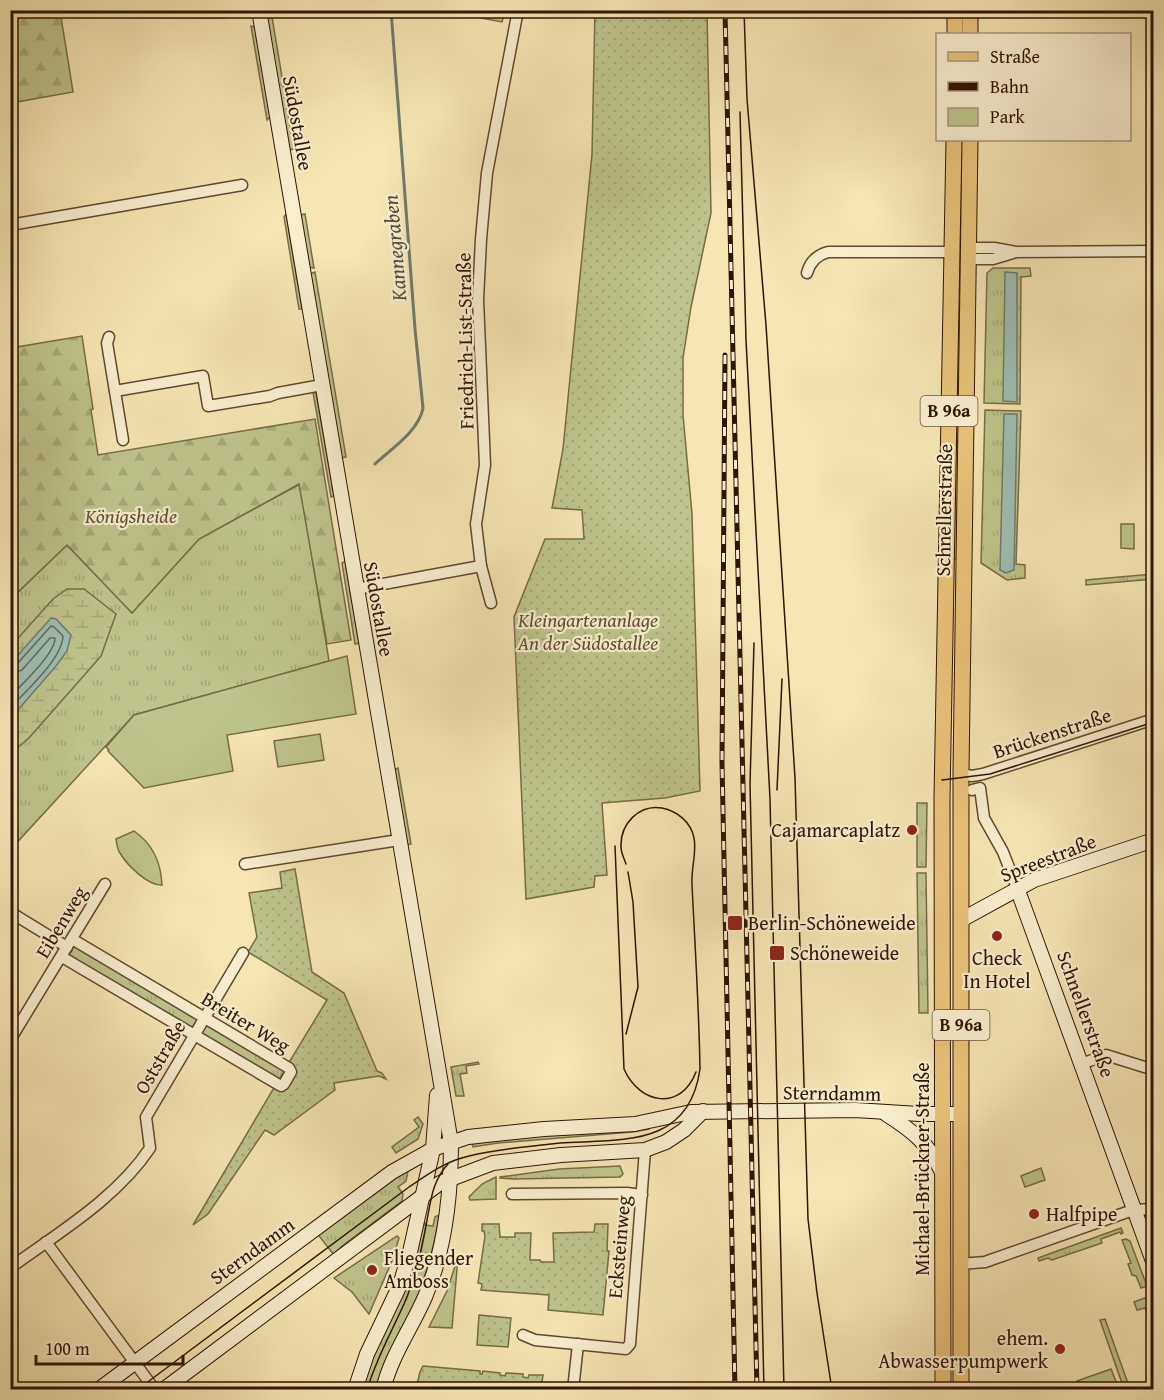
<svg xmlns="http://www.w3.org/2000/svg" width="1164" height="1400" viewBox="0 0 1164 1400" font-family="'Gentium Book Plus',serif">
  <defs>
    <pattern id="grass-tufts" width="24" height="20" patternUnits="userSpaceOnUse" patternTransform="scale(1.5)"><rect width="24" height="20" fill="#bec48b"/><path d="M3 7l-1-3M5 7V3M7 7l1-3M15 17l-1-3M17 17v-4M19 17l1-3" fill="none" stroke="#a4a876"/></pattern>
    <pattern id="forest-firs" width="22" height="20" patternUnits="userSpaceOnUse" patternTransform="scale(1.5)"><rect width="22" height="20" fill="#bec48b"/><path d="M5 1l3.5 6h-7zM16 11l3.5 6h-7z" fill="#a4a876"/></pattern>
    <pattern id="wetland-marsh" width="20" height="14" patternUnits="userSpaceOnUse" patternTransform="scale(1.5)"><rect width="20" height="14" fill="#bec48b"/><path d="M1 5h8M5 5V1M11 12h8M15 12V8" fill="none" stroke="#a4a876"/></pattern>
    <pattern id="garden-dots" width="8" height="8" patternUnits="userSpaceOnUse" patternTransform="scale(1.5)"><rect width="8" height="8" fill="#bec48b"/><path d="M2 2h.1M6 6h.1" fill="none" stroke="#a4a876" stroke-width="1.8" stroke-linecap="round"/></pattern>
  </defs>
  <rect width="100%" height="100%" fill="#f5e6b3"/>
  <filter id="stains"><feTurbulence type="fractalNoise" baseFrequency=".00333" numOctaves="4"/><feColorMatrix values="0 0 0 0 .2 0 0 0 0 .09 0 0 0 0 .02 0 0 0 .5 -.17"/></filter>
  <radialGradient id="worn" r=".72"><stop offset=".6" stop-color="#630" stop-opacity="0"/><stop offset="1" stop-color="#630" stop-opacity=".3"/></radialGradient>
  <g fill="url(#grass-tufts)" stroke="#776c46" stroke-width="1.5">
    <polygon points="266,11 271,11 294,149 289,150"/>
    <polygon points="251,26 255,27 270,117 267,120"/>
    <polygon points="286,214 302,309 299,309 284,217"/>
    <polygon points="305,214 314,268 309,267 300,215"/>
    <polygon points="993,268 1030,268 1031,276 1021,277 1020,404 984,403 987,273"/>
    <polygon points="315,272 346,457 341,458 310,274"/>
    <path d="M 955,276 L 960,276 C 959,370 961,465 958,559 L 953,559 Z"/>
    <polygon points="313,392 316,393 334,496 331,497"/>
    <polygon points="985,410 1021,411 1016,564 1025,565 1025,578 1007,580 981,563"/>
    <polygon points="300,484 329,661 134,715 11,849 11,594 18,592 67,545 132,613 199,539"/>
    <polygon points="345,561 359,643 355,644 342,563"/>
    <polygon points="1153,574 1153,579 1086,585 1086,580"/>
    <polygon points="398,768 411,844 406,845 394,770"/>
    <polygon points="917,803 927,803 926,867 917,867"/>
    <polygon points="917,873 926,873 928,1013 919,1013"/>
    <polygon points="74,946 198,1019 192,1028 69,956"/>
    <polygon points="207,1024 285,1071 278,1080 201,1033"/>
    <polygon points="478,1062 479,1064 466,1066 467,1073 460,1074 464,1096 456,1096 451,1067"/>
    <polygon points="418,1117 423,1124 418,1139 396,1153 392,1147 419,1127 414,1120"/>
    <polygon points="649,1125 649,1129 632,1132 498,1143 473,1147 472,1144 504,1139"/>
    <polygon points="409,1165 406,1181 398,1187 403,1194 402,1201 342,1246 334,1255 316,1232"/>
    <polygon points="620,1166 623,1174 620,1177 514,1179 500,1178 500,1177 559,1169"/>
    <polygon points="496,1177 496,1199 470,1200 469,1197 482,1184"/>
    <path d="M 439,1215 C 431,1277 402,1333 378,1389 L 360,1390 L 420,1225 L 425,1223 L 425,1225 L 433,1226 L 435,1217 Z"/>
    <polygon points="1121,1228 1123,1233 1121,1234 1120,1232 1101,1239 1102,1243 1052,1260 1048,1258 1039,1261 1038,1258"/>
    <polygon points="397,1236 399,1238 392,1261 369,1314 352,1292 334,1278"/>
    <polygon points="1126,1239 1130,1241 1147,1286 1141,1288 1136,1276 1132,1275 1128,1264 1131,1263 1122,1240"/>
    <polygon points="458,1257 452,1328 429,1327 447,1291"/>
    <polygon points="1150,1296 1153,1305 1153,1331 1145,1308 1137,1310 1134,1302"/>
  </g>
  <g fill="url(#forest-firs)" stroke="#776c46" stroke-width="1.5">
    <polygon points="11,10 245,10 246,15 221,18 61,17 73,92 11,103"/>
    <polygon points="82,336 93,409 91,410 98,455 315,419 351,640 327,644 299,484 199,539 132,613 67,545 18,592 11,594 11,348"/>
  </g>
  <polygon fill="url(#wetland-marsh)" stroke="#776c46" stroke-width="1.5" points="67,589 84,589 116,614 101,656 29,738 11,753 11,646 53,599"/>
  <g fill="#bec48b" stroke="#776c46" stroke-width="1.5">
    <polygon points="455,11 455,10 505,11 502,22 454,13"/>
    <polygon points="1121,524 1134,524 1134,549 1121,548"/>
    <polygon points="347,656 356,714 227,735 233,771 144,788 108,751 109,750 106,747 134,715"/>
    <polygon points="320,734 324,760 278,767 274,741"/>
    <path d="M 134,831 C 153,844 161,862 162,885 C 148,886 127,865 120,853 C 117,849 117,844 116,839 Z"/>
    <polygon points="1041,1168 1045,1180 1025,1187 1021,1176"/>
    <polygon points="1105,1319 1130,1389 1124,1389 1100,1320"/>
    <polygon points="1111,1369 1119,1389 1080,1389 1077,1381"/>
  </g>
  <g fill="url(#garden-dots)" stroke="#776c46" stroke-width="1.5">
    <polygon points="595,11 707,11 711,213 691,307 683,358 683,415 692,514 700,791 665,798 602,803 607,875 595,876 594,887 526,899 514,617 545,539 584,539 582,510 552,508 563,449 592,154"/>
    <polygon points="295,869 312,972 344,993 377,1071 382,1073 386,1079 379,1076 334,1083 335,1090 274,1135 265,1130 208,1214 193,1225 275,1086 280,1089 288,1064 327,1000 248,952 257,937 249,893 282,888 280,872"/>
    <polygon points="482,1224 499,1224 500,1237 515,1237 515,1233 531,1233 530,1260 540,1260 541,1262 554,1262 553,1233 594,1232 595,1224 608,1224 607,1251 609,1251 603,1315 548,1310 549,1295 481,1290 482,1284 478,1283 485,1236 484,1231 482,1231"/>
    <polygon points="479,1315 511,1318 508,1347 477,1345"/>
    <polygon points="423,1366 480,1371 480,1374 482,1374 483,1371 500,1373 500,1375 505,1376 506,1373 523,1374 523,1377 528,1378 529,1375 543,1375 541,1389 416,1389 420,1372"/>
  </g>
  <g fill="#9dbeb2" stroke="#717a6b" stroke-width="1.5">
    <polygon points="1005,272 1017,273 1017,402 1003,401"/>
    <polygon points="1004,414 1017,414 1014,570 1006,573 1000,570"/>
    <polygon points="51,618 56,619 71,635 67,651 56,666 11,718 11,663"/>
  </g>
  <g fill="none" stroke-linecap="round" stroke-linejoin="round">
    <g stroke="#66685a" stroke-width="1.5">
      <path d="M 10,666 L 17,664 L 51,626 L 54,627 L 63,636 C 62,659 26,691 10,708"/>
      <path d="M 10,674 L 22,670 L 50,638 L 55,638 C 55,654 22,684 10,697"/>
    </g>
    <path stroke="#717a6b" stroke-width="3" d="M 375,464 C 391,449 419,431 423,408 L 415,329 L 391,10"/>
    <g stroke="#61482e" stroke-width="13">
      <g id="street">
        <polyline points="10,225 242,185"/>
        <polyline points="969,248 994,248 1016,252 1154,251"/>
        <polyline points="969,259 993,259 1013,253"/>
        <path d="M 807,273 C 810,262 817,255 828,252 L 951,252"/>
        <polyline points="109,337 107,343 123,440"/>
        <polyline points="115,391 203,376 208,406 270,396 278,393 322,385"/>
        <polyline points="481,566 491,603"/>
        <polyline points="356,589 481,566 476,524 485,465 478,300 481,239 487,173 518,10"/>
        <polyline points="961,774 972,776 983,774 1154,719"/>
        <polyline points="972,790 980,788 984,818 1003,852 1017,888"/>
        <polyline points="245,864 399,840"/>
        <polyline points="10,912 67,947"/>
        <polyline points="62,957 281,1086 284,1084 291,1072 289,1068 72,939"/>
        <polyline points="10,1040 105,884"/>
        <polyline points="1081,1064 1106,1055 1154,1070"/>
        <polyline points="512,1194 627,1193 642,1195"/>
        <polyline points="46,1242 155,1390"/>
        <polyline points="960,1264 985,1262 1133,1210 1154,1209"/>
        <path d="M 10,1268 C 58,1233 117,1198 150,1148 L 146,1117 L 243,953"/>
        <polyline points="523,1335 535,1340 626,1349 630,1344 645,1150"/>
        <polyline points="573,1390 578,1344"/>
      </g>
    </g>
    <g stroke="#301301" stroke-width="16">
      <g id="secondary">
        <path d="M 259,10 L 451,1143 C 451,1194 445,1250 425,1297 C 411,1329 391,1356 383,1390"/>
        <polyline points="1017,888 1154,1264"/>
        <polyline points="961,920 1034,880 1154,840"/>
        <path d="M 886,1114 C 913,1131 928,1143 942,1172"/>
        <polyline points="98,1390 392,1172 433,1149 468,1137 544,1129 635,1124 691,1112 855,1110 919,1114 960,1114"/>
        <polyline points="163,1390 440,1183 493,1163 561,1155 645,1150 666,1142 684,1130 703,1111"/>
        <polyline points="355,1390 367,1354 400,1285 410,1252 433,1149 437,1095"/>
      </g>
    </g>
    <g stroke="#301301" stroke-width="17">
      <g id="primary">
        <polyline points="955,34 955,10"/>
        <polyline points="970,34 970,10"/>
        <polyline points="943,1390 942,798 954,140"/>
        <polyline points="961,1390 961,772 970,140"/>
      </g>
    </g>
    <use href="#street" stroke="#f8efce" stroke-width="10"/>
    <use href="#secondary" stroke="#f8efce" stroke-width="14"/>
    <use href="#primary" stroke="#eac37a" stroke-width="15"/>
    <g stroke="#301301" stroke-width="1.5">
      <polyline points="744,10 747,99 766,325 795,778 808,1219 817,1293 832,1390"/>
      <polyline points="740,112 746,340 770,799 784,1390"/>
      <polyline points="754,643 750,784 764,1390"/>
      <polyline points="942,780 990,774 1154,722"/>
      <polyline points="777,790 782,679"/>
      <path d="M 615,846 L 624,1069 C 640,1105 681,1111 696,1072"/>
      <polyline points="626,1034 638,987 633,902 628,872"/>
      <path d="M 137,1390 L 409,1187 C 428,1174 446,1161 469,1156 C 499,1149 530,1146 560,1143 C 622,1139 689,1148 700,1069 C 699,1008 695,946 692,885 C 691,867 697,853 694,838 C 691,822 677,811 662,808 C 639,804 620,824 621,847 C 621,853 624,858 626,864"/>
      <path d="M 367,1390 C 376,1359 391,1333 404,1304 C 416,1277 422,1249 427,1220 C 431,1199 433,1180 448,1164"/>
    </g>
    <g stroke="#301301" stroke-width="5">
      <g id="rail">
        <polyline points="725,10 757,1390"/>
        <polyline points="725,355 722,763 735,1390"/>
      </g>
    </g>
    <use href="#rail" stroke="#f8efce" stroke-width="3" stroke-dasharray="9" stroke-linecap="butt"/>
  </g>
  <g fill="#8f2418" stroke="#f8efce" stroke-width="2">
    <circle cx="912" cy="830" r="6"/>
    <rect x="727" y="915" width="16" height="16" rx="3"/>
    <circle cx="997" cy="936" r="6"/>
    <rect x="769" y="945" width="16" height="16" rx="3"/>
    <circle cx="1034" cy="1214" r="6"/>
    <circle cx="372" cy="1270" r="6"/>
    <circle cx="1060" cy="1349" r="6"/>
  </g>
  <g text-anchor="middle" stroke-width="4.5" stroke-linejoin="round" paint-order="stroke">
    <g fill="#f8efce" stroke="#6c553e" stroke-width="1.5">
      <rect x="920.5" y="396" width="57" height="30" rx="4.5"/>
      <rect x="932.5" y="1010" width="57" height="30" rx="4.5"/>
    </g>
    <g font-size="18" font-weight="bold" fill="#301301">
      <text x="949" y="417">B 96a</text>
      <text x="961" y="1031">B 96a</text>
    </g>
    <g font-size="20" fill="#301301" stroke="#f8efce">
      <text transform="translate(298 123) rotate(80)" y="7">Südostallee</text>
      <text transform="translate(465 341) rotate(-91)" y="7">Friedrich-List-Straße</text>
      <text transform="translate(944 510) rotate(-89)" y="7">Schnellerstraße</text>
      <text transform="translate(379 609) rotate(80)" y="7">Südostallee</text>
      <text transform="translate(1052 733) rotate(-18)" y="7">Brückenstraße</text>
      <text transform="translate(1048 858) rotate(-21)" y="7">Spreestraße</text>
      <text transform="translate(61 922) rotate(-59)" y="7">Eibenweg</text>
      <text transform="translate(1086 1014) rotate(70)" y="7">Schnellerstraße</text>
      <text transform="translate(246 1022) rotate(31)" y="7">Breiter Weg</text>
      <text transform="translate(160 1057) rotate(-60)" y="7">Oststraße</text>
      <text transform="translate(832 1093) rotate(1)" y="7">Sterndamm</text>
      <text transform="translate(922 1169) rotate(-90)" y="7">Michael-Brückner-Straße</text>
      <text transform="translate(619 1247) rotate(-85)" y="7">Ecksteinweg</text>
      <text transform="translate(252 1251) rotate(-36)" y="7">Sterndamm</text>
    </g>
    <g font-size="20" font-style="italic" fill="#625131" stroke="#f8efce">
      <text x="131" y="523">Königsheide</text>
      <text x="588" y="627">Kleingartenanlage<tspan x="588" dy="23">An der Südostallee</tspan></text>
    </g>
    <g font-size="20" fill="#301301" stroke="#f8efce" text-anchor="start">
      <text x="900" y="837" text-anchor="end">Cajamarcaplatz</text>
      <text x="748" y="930">Berlin-Schöneweide</text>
      <text x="790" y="960">Schöneweide</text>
      <text x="997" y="965" text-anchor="middle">Check<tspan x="997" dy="23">In Hotel</tspan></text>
      <text x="1046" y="1221">Halfpipe</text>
      <text x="384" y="1265">Fliegender<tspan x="384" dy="23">Amboss</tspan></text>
      <text x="1048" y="1345" text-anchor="end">ehem.<tspan x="1048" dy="23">Abwasserpumpwerk</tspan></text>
    </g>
    <g font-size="21" font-style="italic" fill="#564f3f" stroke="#f8efce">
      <text transform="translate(395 248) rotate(-95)" y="7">Kannegraben</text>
    </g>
  </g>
  <rect width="1164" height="1400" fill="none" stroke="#f5e6b3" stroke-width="36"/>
  <rect x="12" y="12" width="1140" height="1376" fill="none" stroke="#301301" stroke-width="3"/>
  <rect x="18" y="18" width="1128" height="1364" fill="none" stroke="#301301" stroke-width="1.5"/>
  <rect x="936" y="33" width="195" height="108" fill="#f8efce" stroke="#a8977c" stroke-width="1.5"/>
  <rect x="948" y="52" width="30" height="9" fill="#eac37a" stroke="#a8977c" stroke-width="1.5"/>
  <text x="990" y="63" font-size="18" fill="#301301">Straße</text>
  <rect x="948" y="82" width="30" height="9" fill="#301301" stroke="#a8977c" stroke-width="1.5"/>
  <text x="990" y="93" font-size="18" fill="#301301">Bahn</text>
  <rect x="948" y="108" width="30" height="18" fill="#bec48b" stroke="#a8977c" stroke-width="1.5"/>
  <text x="990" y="123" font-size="18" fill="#301301">Park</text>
  <path d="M36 1355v9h147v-9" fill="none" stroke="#301301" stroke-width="3"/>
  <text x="45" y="1355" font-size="18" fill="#301301" stroke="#f8efce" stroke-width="4.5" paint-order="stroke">100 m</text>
  <rect width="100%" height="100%" filter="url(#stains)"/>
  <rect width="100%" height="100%" fill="url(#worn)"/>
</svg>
